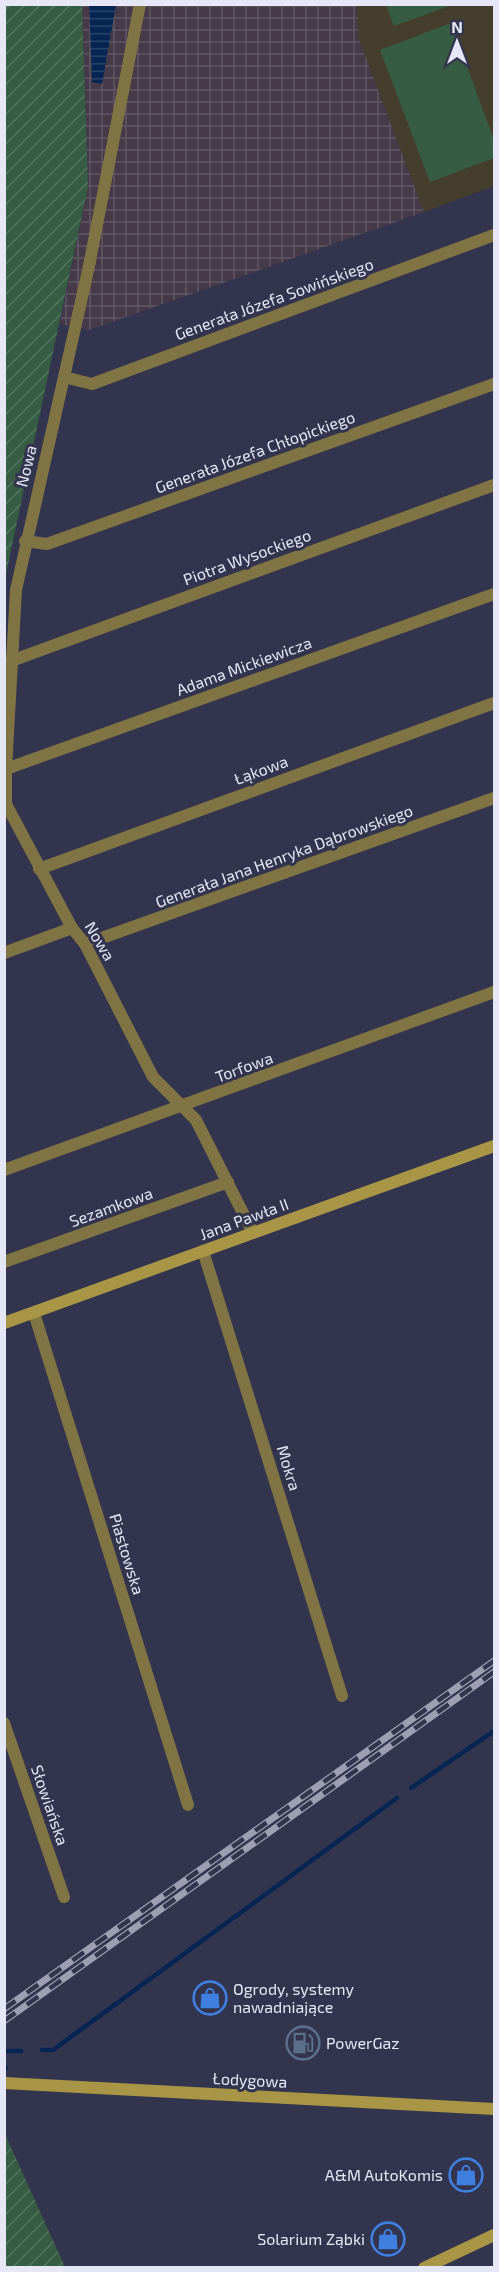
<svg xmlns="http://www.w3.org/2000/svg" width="499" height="2272" viewBox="0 0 499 2272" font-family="'Exo 2',sans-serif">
  <defs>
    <pattern id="industrial-grid" width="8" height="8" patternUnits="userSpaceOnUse" patternTransform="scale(1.5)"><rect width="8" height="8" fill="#463a48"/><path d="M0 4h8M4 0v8" fill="none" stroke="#615663"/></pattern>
    <pattern id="garden-furrows" width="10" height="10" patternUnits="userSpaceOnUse" patternTransform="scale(1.5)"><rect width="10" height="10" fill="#365d43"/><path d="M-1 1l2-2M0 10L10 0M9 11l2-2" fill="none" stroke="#53745f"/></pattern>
    <pattern id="water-rules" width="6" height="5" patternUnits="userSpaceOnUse" patternTransform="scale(1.5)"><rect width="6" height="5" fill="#062553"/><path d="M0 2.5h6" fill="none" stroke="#2a456c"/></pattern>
  </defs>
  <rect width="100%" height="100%" fill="#33344d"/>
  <polygon fill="url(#industrial-grid)" points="82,5 357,5 359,39 424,212 89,330 60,324 88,187"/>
  <polygon fill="#453e2c" points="357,5 494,5 494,186 424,212 359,39"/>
  <g fill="#365d43">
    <polygon points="386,5 386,4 452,5 394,26"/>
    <polygon points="451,23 494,140 494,158 430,182 380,50"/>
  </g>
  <g fill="url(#garden-furrows)">
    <polygon points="5,4 82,5 88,187 5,579"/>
    <polygon points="5,2134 65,2267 5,2267"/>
  </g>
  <polygon fill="url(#water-rules)" points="89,4 116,5 102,84 92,82"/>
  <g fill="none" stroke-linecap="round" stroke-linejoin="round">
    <g stroke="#062553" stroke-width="4.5">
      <polyline points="411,1788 494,1731"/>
      <polyline points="42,2050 53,2050 397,1798"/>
      <polyline points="4,2051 21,2051"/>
      <polyline points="4,2066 6,2068"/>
    </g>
    <g stroke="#807445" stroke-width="12">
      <polyline points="140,4 89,266 16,590 6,769 6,804 72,928 85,944 153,1077 196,1120 253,1233"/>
      <polyline points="64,377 92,384 494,235"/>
      <polyline points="25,541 47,544 494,384"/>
      <polyline points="11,661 494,485"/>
      <polyline points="6,769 494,594"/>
      <polyline points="39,869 494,703"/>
      <polyline points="85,944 494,798"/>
      <polyline points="4,953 72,928"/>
      <polyline points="4,1170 494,992"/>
      <polyline points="203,1251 342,1696"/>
      <polyline points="4,1262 228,1182"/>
      <polyline points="34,1313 188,1805"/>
      <polyline points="4,1723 64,1897"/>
    </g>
    <g stroke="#a89646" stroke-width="12">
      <polyline points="4,1323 494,1146"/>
      <polyline points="4,2083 494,2109"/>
      <polyline points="424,2268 494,2235"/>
    </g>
    <g stroke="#9e9fb3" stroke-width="7">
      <g id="rail">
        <polyline points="4,2009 494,1661"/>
        <polyline points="4,2021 494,1672"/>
      </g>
    </g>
    <use href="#rail" stroke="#33344d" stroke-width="4.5" stroke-dasharray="14" stroke-linecap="butt"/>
  </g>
  <defs>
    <g id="shop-ring" transform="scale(1.725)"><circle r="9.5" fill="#33344d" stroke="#3f7fe0" stroke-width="1.5"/><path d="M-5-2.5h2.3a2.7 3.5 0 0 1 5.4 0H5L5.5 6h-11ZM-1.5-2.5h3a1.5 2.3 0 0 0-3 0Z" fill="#3f7fe0"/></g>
    <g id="fuel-ring" transform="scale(1.725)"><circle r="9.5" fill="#33344d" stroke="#5c6f8a" stroke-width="1.5"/><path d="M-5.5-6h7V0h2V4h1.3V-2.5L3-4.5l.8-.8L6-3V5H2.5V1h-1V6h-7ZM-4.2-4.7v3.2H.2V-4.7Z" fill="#5c6f8a"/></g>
  </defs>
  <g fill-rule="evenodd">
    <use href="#shop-ring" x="210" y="1998"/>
    <use href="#fuel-ring" x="303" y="2043"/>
    <use href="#shop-ring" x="466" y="2175"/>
    <use href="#shop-ring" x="388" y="2239"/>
  </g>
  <g text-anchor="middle" stroke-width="6" stroke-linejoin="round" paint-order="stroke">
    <g font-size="16" fill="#e5e7f7" stroke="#33344d">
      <text transform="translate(274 299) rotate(-20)" y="6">Generała Józefa Sowińskiego</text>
      <text transform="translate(255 452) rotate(-20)" y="6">Generała Józefa Chłopickiego</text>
      <text transform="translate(26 466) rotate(-76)" y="6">Nowa</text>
      <text transform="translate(247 557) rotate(-20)" y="6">Piotra Wysockiego</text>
      <text transform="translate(244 666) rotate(-20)" y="6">Adama Mickiewicza</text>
      <text transform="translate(261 770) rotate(-20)" y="6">Łąkowa</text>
      <text transform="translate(284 856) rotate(-20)" y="6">Generała Jana Henryka Dąbrowskiego</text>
      <text transform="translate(100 941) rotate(59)" y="6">Nowa</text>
      <text transform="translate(244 1067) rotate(-20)" y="6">Torfowa</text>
      <text transform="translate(111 1207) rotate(-20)" y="6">Sezamkowa</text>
      <text transform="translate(244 1219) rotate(-20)" y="6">Jana Pawła II</text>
      <text transform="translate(289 1468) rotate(73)" y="6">Mokra</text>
      <text transform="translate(127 1554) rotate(73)" y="6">Piastowska</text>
      <text transform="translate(50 1805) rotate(71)" y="6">Słowiańska</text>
      <text transform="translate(250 2080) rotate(3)" y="6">Łodygowa</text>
    </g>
    <g font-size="16" fill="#e5e7f7" stroke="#33344d" text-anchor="start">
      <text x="233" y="1995">Ogrody, systemy<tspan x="233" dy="18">nawadniające</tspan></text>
      <text x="326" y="2049">PowerGaz</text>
      <text x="443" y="2181" text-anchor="end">A&amp;M AutoKomis</text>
      <text x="365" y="2245" text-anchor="end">Solarium Ząbki</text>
    </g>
  </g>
  <rect width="499" height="2272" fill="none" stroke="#e5e7f7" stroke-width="12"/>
  <g transform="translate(457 42)" stroke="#33344d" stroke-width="4.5" paint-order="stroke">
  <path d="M0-4.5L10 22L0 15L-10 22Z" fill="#e5e7f7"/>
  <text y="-9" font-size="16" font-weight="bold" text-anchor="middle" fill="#e5e7f7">N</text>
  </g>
</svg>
